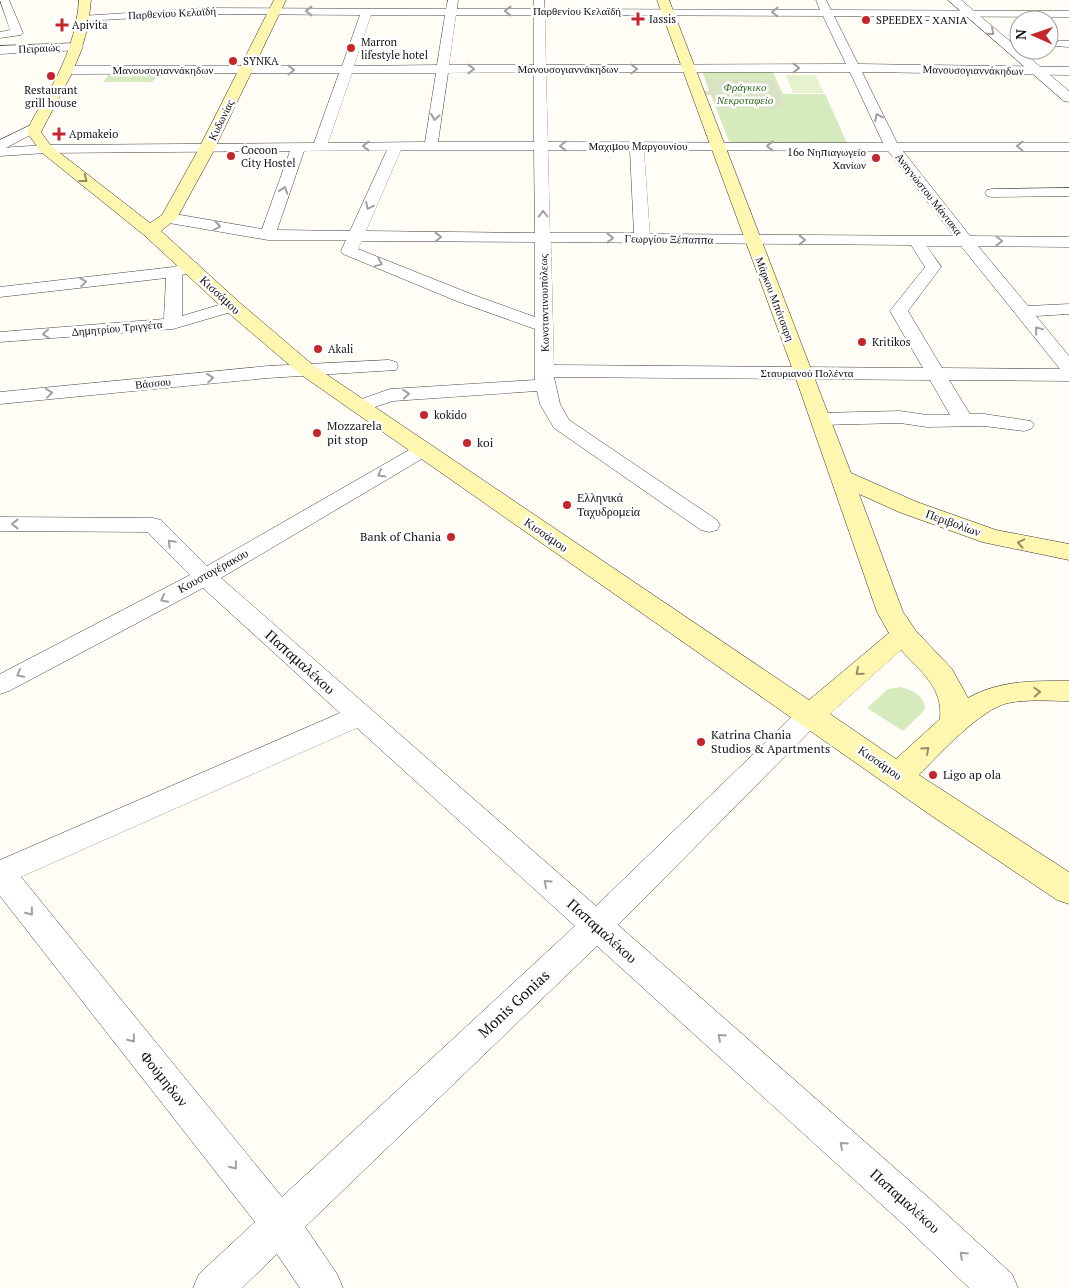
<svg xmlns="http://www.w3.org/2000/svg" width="1069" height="1288" viewBox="0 0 1069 1288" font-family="'PT Serif',serif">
  <rect width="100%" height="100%" fill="#fffdf5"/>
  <g fill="#d5ebbd">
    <polygon points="702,71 773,72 783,94 825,94 847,143 730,144 716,108 787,108 775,79 705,79"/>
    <polygon points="110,73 158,74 152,82 103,82"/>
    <path d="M 900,687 C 912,690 922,694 925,707 L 923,712 L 903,731 L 867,708 L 888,689 Z"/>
  </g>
  <polygon fill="#d9e3c4" points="705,79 775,79 787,108 716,108 711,95 705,95 704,91 709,91"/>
  <polygon fill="#e6f2cf" points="786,75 815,75 824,93 793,93"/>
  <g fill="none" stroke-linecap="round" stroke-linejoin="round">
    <g stroke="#444" stroke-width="1">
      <g id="minor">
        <polygon points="0,0 9,0 23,33 21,35 0,38 0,32 10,30"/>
        <path d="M 448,0 L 458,0 L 457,9 L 534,9 L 534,0 L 544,0 L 544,9 L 820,10 L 816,0 L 826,0 L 831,10 L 1069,11 L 1069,17 L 834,16 L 858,64 L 1069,67 L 1069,75 L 862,72 L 897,143 L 1069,143 L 1069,151 L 903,151 L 970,236 L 1069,237 L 1069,247 L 978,246 L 1028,306 L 1069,304 L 1069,314 L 1036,316 L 1069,356 L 1069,381 L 949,380 L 970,414 L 984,414 L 1031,421 L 1034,425 L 1031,429 L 1024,431 L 984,426 L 927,427 L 900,423 L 820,425 L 813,423 L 810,419 L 813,415 L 820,413 L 900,411 L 927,415 L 950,415 L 930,380 L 554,377 L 560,404 L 569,420 L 717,520 L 720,525 L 717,530 L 709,532 L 701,530 L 554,428 L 540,404 L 537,391 L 393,401 L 360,412 L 353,410 L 350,406 L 353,402 L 390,389 L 535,380 L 535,329 L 459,302 L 343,254 L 341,251 L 346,240 L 268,240 L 169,223 L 164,221 L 161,218 L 164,215 L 169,213 L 262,229 L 290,151 L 46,153 L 0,156 L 0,148 L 46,145 L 314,143 L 339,73 L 68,74 L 62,70 L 68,66 L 342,66 L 360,15 L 205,14 L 85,21 L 80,18 L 81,16 L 205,8 L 446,9 ZM 371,15 L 445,15 L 437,65 L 354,66 ZM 456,15 L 534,15 L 534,65 L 449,65 ZM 545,15 L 823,16 L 846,64 L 546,65 ZM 534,72 L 534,142 L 438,142 L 448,73 ZM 546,72 L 850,72 L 883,143 L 548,142 ZM 352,73 L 436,73 L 425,142 L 328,143 ZM 387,150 L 350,231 L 277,230 L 304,151 ZM 401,150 L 534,150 L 535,233 L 366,231 ZM 548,150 L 630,150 L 634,233 L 550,233 ZM 644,150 L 888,151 L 954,236 L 650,234 ZM 362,241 L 535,242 L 535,317 L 471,294 L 358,249 ZM 551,242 L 911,245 L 925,267 L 890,311 L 923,368 L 554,365 ZM 927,246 L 961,246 L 1060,369 L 942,368 L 908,311 L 941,267 Z"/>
        <polygon points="1059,41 1069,41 1069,47 1055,46 1053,44"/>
        <polygon points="1069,188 1069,196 992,197 987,196 985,193 987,190 992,189"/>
        <polygon points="191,262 197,263 199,267 197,271 182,275 182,316 232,301 238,302 241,306 238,310 173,329 0,342 0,332 164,319 166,278 0,297 0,287 173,267"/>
        <polygon points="389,360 396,362 398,366 396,370 268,378 0,404 0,392 268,366"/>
        <path d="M 423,444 L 430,446 L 433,450 L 430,454 L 221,578 L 596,906 L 801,708 L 810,705 L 819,708 L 823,715 L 819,722 L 618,925 L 929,1198 L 1012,1274 L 1018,1288 L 969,1288 L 903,1224 L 597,946 L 305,1227 L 337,1274 L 343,1288 L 300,1288 L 277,1254 L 242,1288 L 193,1288 L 199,1274 L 255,1222 L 0,896 L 0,860 L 340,713 L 203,588 L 9,691 L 0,694 L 0,674 L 190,575 L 147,532 L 0,531 L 0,517 L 153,518 L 161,520 L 207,566 L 416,446 ZM 357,728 L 575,926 L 282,1197 L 21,877 Z"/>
      </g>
    </g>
    <g stroke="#444" stroke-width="1">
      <g id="tertiary">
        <polygon points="948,0 961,0 1069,91 1069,102 1064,101"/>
        <polygon points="77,43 81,44 83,47 81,50 0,54 0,46"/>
        <polygon points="35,123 40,124 42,127 40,130 0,151 0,140"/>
      </g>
    </g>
    <g stroke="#333" stroke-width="1">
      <path id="secondary" d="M 79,0 L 91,0 L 88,26 L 81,51 L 71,75 L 41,132 L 51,146 L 150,223 L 162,215 L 196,154 L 274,0 L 286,0 L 212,154 L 177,218 L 161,231 L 239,302 L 314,366 L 809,700 L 889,633 L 877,612 L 794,373 L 657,0 L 669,0 L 851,473 L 917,502 L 996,530 L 1069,544 L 1069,560 L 982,542 L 899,512 L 859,494 L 903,612 L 916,631 L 952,669 L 968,698 C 1000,680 1033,681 1069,681 L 1069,701 C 1049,701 1027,699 1008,703 C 982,708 938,755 919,775 L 1069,872 L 1069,904 L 1057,900 L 929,814 L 300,374 L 225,310 L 144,235 L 41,152 L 27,132 C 33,116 43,102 51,88 C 66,60 77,32 79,0 ZM 901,650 C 921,672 943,687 940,719 L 896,759 L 830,714 Z"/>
    </g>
    <use href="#minor" fill="#fff" fill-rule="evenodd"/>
    <use href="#tertiary" fill="#fff" fill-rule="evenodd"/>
    <use href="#secondary" fill="#fff6b0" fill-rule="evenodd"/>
  </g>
  <defs><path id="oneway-chevron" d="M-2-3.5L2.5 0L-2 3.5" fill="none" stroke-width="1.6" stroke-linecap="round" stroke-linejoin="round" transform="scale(1.25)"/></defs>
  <g stroke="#a0a0a0">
    <use href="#oneway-chevron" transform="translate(309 11) rotate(-180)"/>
    <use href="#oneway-chevron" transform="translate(508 11) rotate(180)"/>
    <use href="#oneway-chevron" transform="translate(775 12) rotate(-180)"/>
    <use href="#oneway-chevron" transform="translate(991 32) rotate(41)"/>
    <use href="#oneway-chevron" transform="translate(796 68)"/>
    <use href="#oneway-chevron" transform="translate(471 69)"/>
    <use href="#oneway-chevron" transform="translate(634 69)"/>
    <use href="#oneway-chevron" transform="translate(291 70)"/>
    <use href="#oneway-chevron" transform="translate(435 117) rotate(99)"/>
    <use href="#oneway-chevron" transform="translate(878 117) rotate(-116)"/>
    <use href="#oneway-chevron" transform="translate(366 146) rotate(180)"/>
    <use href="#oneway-chevron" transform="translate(563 146) rotate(-180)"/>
    <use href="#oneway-chevron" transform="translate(770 146) rotate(180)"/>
    <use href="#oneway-chevron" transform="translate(1020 146) rotate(-179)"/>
    <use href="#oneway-chevron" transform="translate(284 190) rotate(-71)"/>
    <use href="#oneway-chevron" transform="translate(369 206) rotate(115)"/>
    <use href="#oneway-chevron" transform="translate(543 214) rotate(-91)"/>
    <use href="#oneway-chevron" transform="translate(217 226) rotate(10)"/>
    <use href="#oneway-chevron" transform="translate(438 237)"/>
    <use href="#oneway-chevron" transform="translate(610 238)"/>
    <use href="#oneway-chevron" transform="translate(802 240)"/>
    <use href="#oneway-chevron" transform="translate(999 241) rotate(1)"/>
    <use href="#oneway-chevron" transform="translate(379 263) rotate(22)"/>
    <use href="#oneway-chevron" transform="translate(83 282) rotate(-7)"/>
    <use href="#oneway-chevron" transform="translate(1038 330) rotate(-129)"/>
    <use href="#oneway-chevron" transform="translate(46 334) rotate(175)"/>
    <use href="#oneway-chevron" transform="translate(210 378) rotate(-6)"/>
    <use href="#oneway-chevron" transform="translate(49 393) rotate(-6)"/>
    <use href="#oneway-chevron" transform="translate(406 394) rotate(-4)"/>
    <use href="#oneway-chevron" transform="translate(381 474) rotate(150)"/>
    <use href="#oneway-chevron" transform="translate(15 524) rotate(-180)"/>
    <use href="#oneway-chevron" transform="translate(171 543) rotate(-135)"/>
    <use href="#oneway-chevron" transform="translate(164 599) rotate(152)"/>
    <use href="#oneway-chevron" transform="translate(20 674) rotate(152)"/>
    <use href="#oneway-chevron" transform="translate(547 883) rotate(-138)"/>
    <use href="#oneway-chevron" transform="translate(30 912) rotate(51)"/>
    <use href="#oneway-chevron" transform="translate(721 1037) rotate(-138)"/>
    <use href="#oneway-chevron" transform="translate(132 1039) rotate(51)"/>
    <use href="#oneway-chevron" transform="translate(843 1145) rotate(-138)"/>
    <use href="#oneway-chevron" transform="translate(234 1166) rotate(51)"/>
    <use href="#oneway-chevron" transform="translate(963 1255) rotate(-137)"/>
  </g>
  <g stroke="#948f68">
    <use href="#oneway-chevron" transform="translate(84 179) rotate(38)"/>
    <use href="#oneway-chevron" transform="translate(1021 543) rotate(-167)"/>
    <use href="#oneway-chevron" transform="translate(859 672) rotate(139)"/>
    <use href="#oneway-chevron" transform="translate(1037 692) rotate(-3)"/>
    <use href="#oneway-chevron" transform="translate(926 750) rotate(-42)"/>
  </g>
  <g fill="#c4262e" stroke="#fff" stroke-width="2">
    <path d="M635.5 11.5h5v5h5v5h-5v5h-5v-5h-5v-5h5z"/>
    <circle cx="866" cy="20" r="5"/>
    <path d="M59.5 17.5h5v5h5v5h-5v5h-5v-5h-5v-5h5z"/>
    <circle cx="351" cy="48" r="5"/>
    <circle cx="233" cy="61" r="5"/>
    <circle cx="51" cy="76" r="5"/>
    <path d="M56.5 126.5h5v5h5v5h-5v5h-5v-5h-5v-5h5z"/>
    <circle cx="231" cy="156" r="5"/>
    <circle cx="876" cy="158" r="5"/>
    <circle cx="862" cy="342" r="5"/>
    <circle cx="318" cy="349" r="5"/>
    <circle cx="424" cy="415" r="5"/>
    <circle cx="317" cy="433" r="5"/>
    <circle cx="467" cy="443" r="5"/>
    <circle cx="567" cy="505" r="5"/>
    <circle cx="451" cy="537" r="5"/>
    <circle cx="701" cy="742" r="5"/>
    <circle cx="933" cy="775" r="5"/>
  </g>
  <g text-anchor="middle" stroke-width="5" stroke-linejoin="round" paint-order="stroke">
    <g font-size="11" fill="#111" stroke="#fff">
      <text x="577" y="15">Παρθενίου Κελαϊδή</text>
      <text transform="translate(172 13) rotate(-3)" y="4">Παρθενίου Κελαϊδή</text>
      <text transform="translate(39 48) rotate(-3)" y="4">Πειραιώς</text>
      <text x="568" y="73">Μανουσογιαννάκηδων</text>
      <text x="163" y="74">Μανουσογιαννάκηδων</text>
      <text transform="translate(973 70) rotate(1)" y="4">Μανουσογιαννάκηδων</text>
      <text transform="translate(221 120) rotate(-64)" y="4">Κυδωνίας</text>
      <text x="638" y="150">Μαχιμου Mαργουνίου</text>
      <text transform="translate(929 194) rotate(52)" y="4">Αναγνώστου Μάντακα</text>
      <text transform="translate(669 239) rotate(1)" y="4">Γεωργίου Ξέπαππα</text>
      <text transform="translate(775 299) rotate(69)" y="4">Μάρκου Μπότσαρη</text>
      <text transform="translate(544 303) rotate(-91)" y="4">Κωνσταντινουπόλεως</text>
      <text transform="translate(117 328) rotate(-5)" y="4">Δημητρίου Τριγγέτα</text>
      <text x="807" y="377">Σταυριανού Πολέντα</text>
      <text transform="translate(153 383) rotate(-6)" y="4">Βάσσου</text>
    </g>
    <g font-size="11" fill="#111" stroke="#fff" text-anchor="start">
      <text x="649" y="23">Iassis</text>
      <text x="876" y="24">SPEEDEX - ΧΑΝΙΑ</text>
      <text x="72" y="29">Apivita</text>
      <text x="361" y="46">Marron<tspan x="361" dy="13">lifestyle hotel</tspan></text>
      <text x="243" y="65">SYNKA</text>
      <text x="51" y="94" text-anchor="middle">Restaurant<tspan x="51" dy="13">grill house</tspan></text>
      <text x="69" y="138">Apmakeio</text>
      <text x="241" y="154">Cocoon<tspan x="241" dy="13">City Hostel</tspan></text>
      <text x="866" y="156" text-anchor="end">16ο Νηπιαγωγείο<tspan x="866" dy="13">Χανίων</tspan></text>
      <text x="872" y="346">Kritikos</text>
      <text x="328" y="353">Akali</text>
      <text x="434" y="419">kokido</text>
    </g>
    <g font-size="11" font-style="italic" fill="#2f6b1f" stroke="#fff">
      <text x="745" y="91">Φράγκικο<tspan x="745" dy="13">Νεκροταφείο</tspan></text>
    </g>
    <g font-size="12" fill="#111" stroke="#fff">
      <text transform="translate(220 295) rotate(43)" y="4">Κισσάμου</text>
      <text transform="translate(953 523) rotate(20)" y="4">Περιβολίων</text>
      <text transform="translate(546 535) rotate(35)" y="4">Κισσάμου</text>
      <text transform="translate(213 571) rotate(-29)" y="4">Κουστογέρακου</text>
      <text transform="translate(880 763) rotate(35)" y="4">Κισσάμου</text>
    </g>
    <g font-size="12" fill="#111" stroke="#fff" text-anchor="start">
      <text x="327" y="430">Mozzarela<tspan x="327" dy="14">pit stop</tspan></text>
      <text x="477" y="447">koi</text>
      <text x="577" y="502">Ελληνικά<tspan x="577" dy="14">Ταχυδρομεία</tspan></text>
      <text x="441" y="541" text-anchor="end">Bank of Chania</text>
      <text x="711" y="739">Katrina Chania<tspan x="711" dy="14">Studios &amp; Apartments</tspan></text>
      <text x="943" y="779">Ligo ap ola</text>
    </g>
    <g font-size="15" fill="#111" stroke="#fff">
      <text transform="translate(300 662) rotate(42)" y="5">Παπαμαλέκου</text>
      <text transform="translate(602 931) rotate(42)" y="5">Παπαμαλέκου</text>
      <text transform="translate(514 1004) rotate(-43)" y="5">Monis Gonias</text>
      <text transform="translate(164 1079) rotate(51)" y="5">Φούμηδων</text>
      <text transform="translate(905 1201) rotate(42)" y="5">Παπαμαλέκου</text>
    </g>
  </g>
  <g transform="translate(1034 35) rotate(272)"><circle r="24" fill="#ffffff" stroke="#a0a0a0"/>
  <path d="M0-4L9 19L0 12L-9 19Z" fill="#c4262e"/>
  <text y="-8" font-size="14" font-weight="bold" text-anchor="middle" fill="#111111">N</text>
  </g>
</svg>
